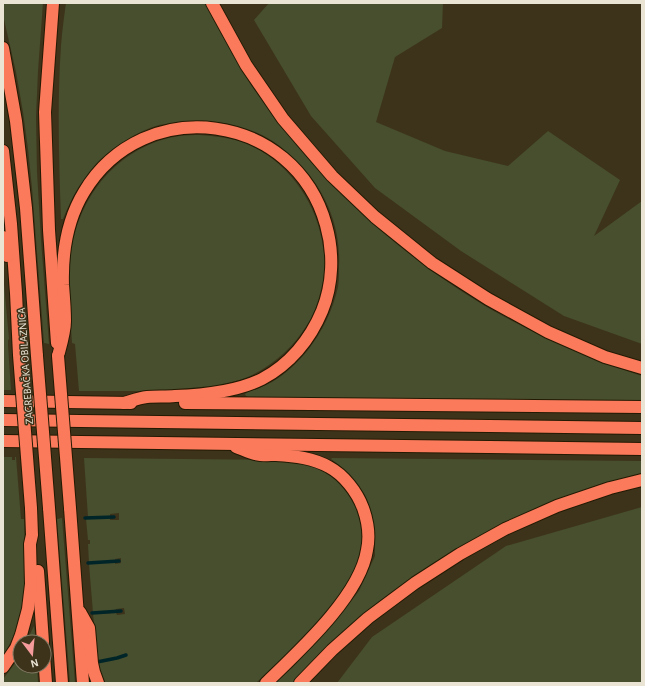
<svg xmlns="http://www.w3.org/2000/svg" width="645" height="686" viewBox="0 0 645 686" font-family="'Alegreya Sans',sans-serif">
  <rect width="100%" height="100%" fill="#3d331b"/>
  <g fill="#474f2e">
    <polygon points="3,3 43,3 38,71 36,117 37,172 41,240 49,344 44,343 32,188 28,149 23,112 16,72 3,15"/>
    <path d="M 66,3 L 205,3 C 215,23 226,42 237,61 C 242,69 246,77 251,85 C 269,111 289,137 310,161 C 359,215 415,263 477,301 C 501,316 526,328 552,340 C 581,354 611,366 642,376 L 642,401 L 297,398 L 248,397 L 246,396 L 245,394 C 249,391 254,390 259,388 C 263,386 268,384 272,382 C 286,374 299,361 308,350 C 322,332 333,310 338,287 C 339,280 339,273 339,266 C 341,231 328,195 304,169 C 292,156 278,143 262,135 C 234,122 204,118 174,123 C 168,124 161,124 156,126 C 143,130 132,136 121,144 C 112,149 102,157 95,165 C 81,181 71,199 63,219 L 61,219 C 59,161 57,103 61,46 C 62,32 64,17 66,3 Z"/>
    <polygon points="269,3 443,3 442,28 395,57 376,122 445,151 508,166 548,131 620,180 594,236 642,201 642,344 564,316 461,251 375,188 311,116 254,20"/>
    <path d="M 200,135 C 215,136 231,138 245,143 C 287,160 317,202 323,247 C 324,252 325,257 325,262 C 325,277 319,301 313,315 C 312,318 309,322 307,325 C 293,348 273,365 250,376 C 244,379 238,380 232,382 C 203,391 173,391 143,391 C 121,391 100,391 79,391 L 75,344 L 72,343 C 70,312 67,278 72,246 C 82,191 122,145 179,136 C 186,135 193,135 200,135 Z"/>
    <polygon points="3,273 9,339 8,340 8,345 11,390 3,390"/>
    <path d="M 3,457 L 12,457 L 12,460 L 15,460 L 15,457 L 16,457 L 21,519 L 24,519 C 24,540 27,562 25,583 C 24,609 17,634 3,656 Z"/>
    <path d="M 84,458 L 280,460 C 309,462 330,469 348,494 C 384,545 346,589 312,627 C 294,646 275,665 256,683 L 105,683 L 99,668 L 98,662 L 114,659 L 98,661 L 93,614 L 116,613 L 117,615 L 125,614 L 124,608 L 116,609 L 115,611 L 111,612 L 93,613 L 89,564 L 115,562 L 115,564 L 121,563 L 121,558 L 115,559 L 115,561 L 89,563 L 88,544 L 90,544 L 90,540 L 88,540 L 86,519 L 110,518 L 110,520 L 119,520 L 119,513 L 110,514 L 110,516 L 88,517 Z"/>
    <path d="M 332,458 L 642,461 L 642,473 C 613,480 586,489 558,500 C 459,539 362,602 293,683 L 276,683 L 294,666 L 327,631 L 359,591 L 375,556 L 375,532 L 372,514 L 365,495 L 354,480 L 339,465 L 331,459 Z"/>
    <polygon points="642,507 642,683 337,683 372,637 506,546"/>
    <polygon points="62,518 75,683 70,683 57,519"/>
    <polygon points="34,626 36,642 26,642"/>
    <polygon points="20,657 20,666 37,666 38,683 3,683 3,679"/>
  </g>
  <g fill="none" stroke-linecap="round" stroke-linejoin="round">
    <g stroke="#002528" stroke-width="3.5">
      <polyline points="85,518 114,517"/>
      <polyline points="88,563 119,561"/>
      <polyline points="92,613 121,611"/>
      <polyline points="97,662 117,658 126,655"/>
    </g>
    <g stroke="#241a03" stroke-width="14">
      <g id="highway">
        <polyline points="53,3 45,112 49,230 57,343"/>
        <polyline points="212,3 246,65 283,119 332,176 375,217 432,263 488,299 548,332 605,357 642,368"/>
        <polyline points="3,48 16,121 26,208 37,356"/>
        <polyline points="3,151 11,224 16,293 19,355"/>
        <polyline points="3,237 7,256"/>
        <path d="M 58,356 C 61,345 65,332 65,321 C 65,309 64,297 63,285 C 62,253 67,220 84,192 C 144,92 295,112 326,225 C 334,253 333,284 322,311 C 310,340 289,365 262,379 C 236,392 204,395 175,396 C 166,397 156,396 147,397 C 139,398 131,401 124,403"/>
        <polyline points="3,401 131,403"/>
        <polyline points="185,403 642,407"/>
        <polyline points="3,420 642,428"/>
        <polyline points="3,441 642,449"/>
        <path d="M 236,447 C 242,449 249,453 255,454 C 262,456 270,455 276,455 C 295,456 313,458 329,467 C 344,475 357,492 363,508 C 368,522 370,536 367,550 C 360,596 299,651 266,683"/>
        <polyline points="49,508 62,683"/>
        <polyline points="70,508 83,683"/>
        <polyline points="38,571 43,642"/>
        <polyline points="80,612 89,628 92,663 94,672 98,683"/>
        <polyline points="44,655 46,683"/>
        <polyline points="3,667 16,648 21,635 28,609 31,584 30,544 32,535 31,508"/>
        <polyline points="300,683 332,650 368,618 415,583 460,554 505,529 557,506 610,488 642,480"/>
      </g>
    </g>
    <use href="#highway" stroke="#fb7a5b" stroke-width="12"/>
    <g stroke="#241a03" stroke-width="14" stroke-linecap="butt">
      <g id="highway-bridge">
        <polyline points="19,355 31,508"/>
        <polyline points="37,356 49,508"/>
        <polyline points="58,356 70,508"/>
      </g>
    </g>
    <use href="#highway-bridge" stroke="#fb7a5b" stroke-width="12"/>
  </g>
  <g text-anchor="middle" stroke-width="3" stroke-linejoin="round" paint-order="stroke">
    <g font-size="11" fill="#eae4d5" stroke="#3d331b">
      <text transform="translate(25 366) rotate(-94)" y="4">ZAGREBAČKA OBILAZNICA</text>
    </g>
  </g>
  <rect width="645" height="686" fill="none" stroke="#eae4d5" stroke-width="8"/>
  <g transform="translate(32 654) rotate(164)"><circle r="19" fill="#3d331b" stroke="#827a65"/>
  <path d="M0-3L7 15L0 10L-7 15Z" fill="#f59b9b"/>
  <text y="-6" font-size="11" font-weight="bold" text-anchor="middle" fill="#eae4d5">N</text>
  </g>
</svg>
